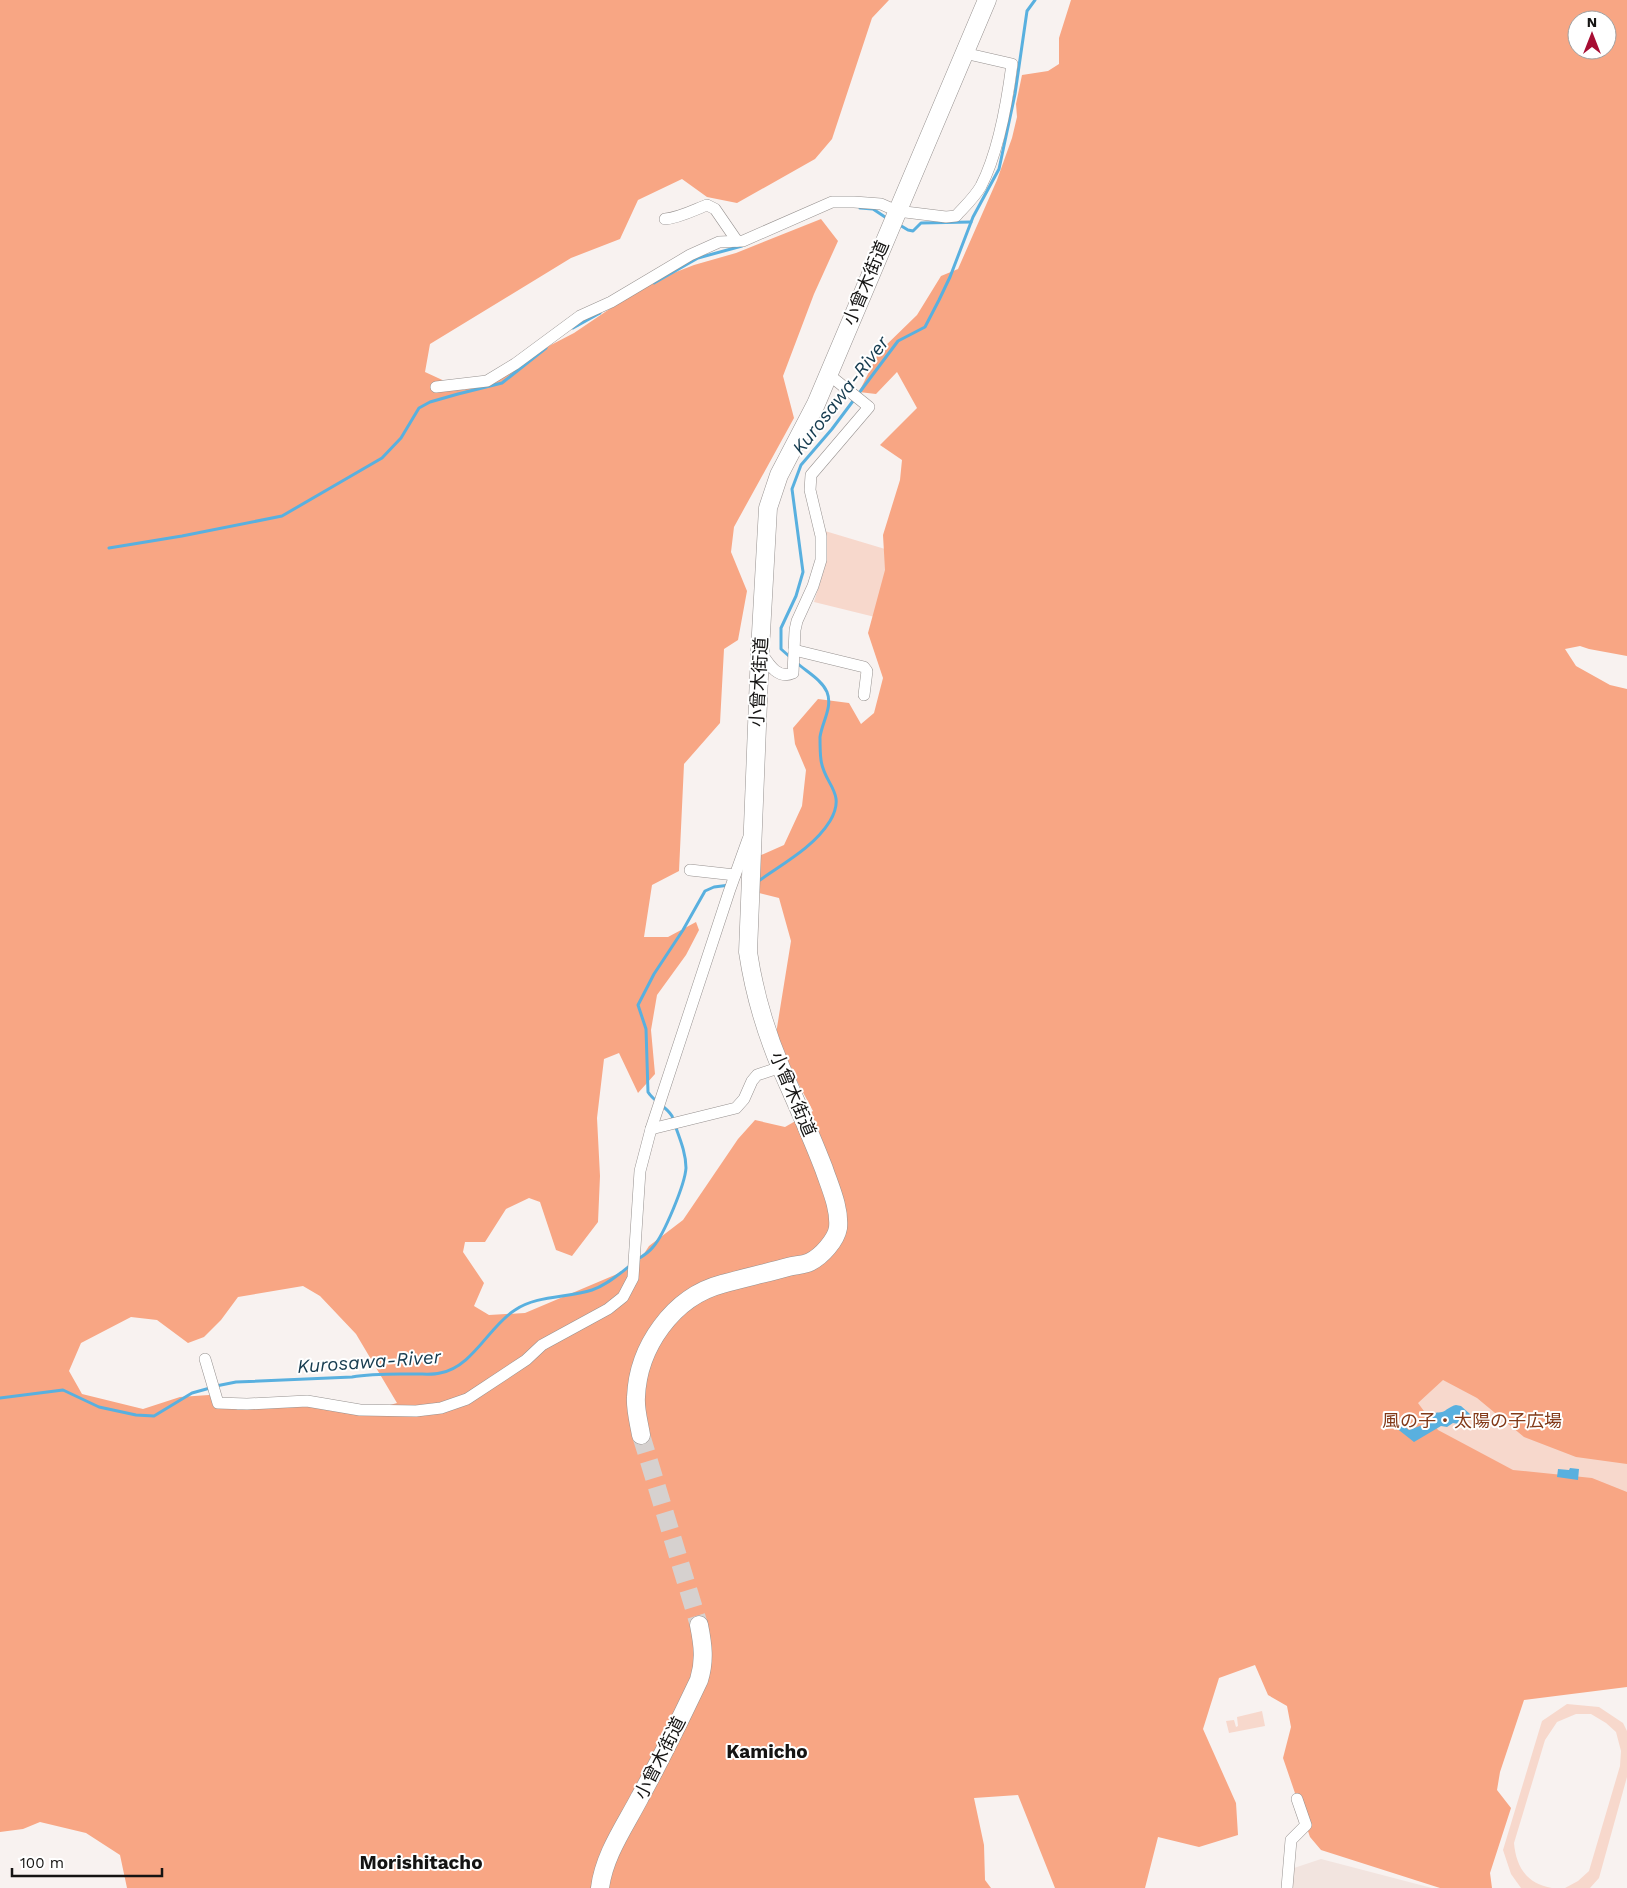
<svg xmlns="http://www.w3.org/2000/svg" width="1627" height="1888" viewBox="0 0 1627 1888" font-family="'Work Sans','Noto Sans JP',sans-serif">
  <rect width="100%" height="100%" fill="#f8f2f0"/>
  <polygon fill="#f2e4df" points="1321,1859 1432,1888 1287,1888 1294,1868"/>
  <g fill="#f7d8cc">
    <path d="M 825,531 L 885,549 L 888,580 L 879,618 L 814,602 C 823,574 827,560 825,531 Z"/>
    <polygon points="1435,1367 1627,1459 1627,1499 1506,1482 1350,1376"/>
    <path d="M 1567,1704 L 1599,1707 L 1623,1723 L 1627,1731 L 1627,1777 L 1599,1878 L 1590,1888 L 1565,1888 L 1578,1881 L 1589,1871 L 1620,1766 L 1621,1751 L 1616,1732 L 1606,1723 L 1591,1714 L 1576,1714 L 1557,1722 L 1545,1740 L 1514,1843 C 1516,1867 1527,1884 1552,1888 L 1521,1888 L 1511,1874 L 1503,1850 L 1542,1721 Z"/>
    <polygon points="1262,1711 1265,1726 1229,1733 1226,1721 1234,1720 1236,1727 1238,1726 1237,1717"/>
  </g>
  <path fill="#f8a684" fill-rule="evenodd" d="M 0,0 L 889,0 L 872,18 L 832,139 L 815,159 L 737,203 L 707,197 L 682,179 L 638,200 L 620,239 L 571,258 L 430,344 L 425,372 L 464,390 L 574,333 L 648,283 L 694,265 L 736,253 L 821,219 L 838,241 L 814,294 L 783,376 L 794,418 L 734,527 L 731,552 L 747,591 L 738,640 L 724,649 L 720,723 L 684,764 L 679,871 L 652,885 L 644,937 L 668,937 L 696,922 L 699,930 L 686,955 L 657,995 L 651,1030 L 655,1074 L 638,1093 L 619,1053 L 604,1059 L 597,1118 L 600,1176 L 598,1222 L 572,1256 L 556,1250 L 540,1202 L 529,1198 L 506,1209 L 485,1242 L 465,1242 L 463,1252 L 484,1283 L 474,1306 L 489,1315 L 525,1313 L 636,1266 L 649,1246 L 683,1220 L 738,1139 L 755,1120 L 785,1127 L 813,1111 L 775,1040 L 791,941 L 779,898 L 759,893 L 759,856 L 784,845 L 802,806 L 806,770 L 795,744 L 793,728 L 818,699 L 849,703 L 861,724 L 874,713 L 883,678 L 868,633 L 885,570 L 883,535 L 900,480 L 902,460 L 880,445 L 917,408 L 897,372 L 876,394 L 859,392 L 879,352 L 917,315 L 941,276 L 958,269 L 997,180 L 1012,138 L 1017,117 L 1016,104 L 1022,75 L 1048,71 L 1059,64 L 1059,38 L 1071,0 L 1627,0 L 1627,656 L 1589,649 L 1580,646 L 1565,649 L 1576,666 L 1610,685 L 1627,689 L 1627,1464 L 1576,1457 L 1524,1437 L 1477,1398 L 1443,1380 L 1418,1403 L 1438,1430 L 1513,1470 L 1592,1478 L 1627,1492 L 1627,1687 L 1524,1700 L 1500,1772 L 1497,1790 L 1511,1808 L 1490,1873 L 1492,1888 L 1440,1888 L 1321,1850 L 1310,1837 L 1283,1758 L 1291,1727 L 1287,1706 L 1268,1695 L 1255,1665 L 1219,1678 L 1203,1729 L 1236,1803 L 1238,1835 L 1199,1847 L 1158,1837 L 1145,1888 L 1055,1888 L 1018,1795 L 974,1798 L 984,1845 L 985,1880 L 991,1888 L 127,1888 L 120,1855 L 86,1833 L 40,1822 L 23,1829 L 0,1832 ZM 1577,20 L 1607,20 L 1607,50 L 1577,50 ZM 303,1286 L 320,1296 L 356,1334 L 397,1403 L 359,1414 L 312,1398 L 238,1410 L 209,1395 L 180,1397 L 143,1409 L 82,1394 L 69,1371 L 81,1343 L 131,1317 L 157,1320 L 188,1343 L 204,1337 L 221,1320 L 238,1297 Z"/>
  <g fill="#59b0df">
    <path d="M 1456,1405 L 1461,1406 L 1470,1414 L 1464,1425 L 1453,1423 L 1447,1427 L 1441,1426 L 1414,1442 L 1395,1427 L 1398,1424 L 1404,1426 L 1409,1430 L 1428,1423 L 1431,1415 C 1435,1412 1437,1413 1442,1412 C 1446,1411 1450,1406 1456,1405 Z"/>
    <polygon points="1570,1468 1579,1469 1578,1480 1557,1477 1558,1469 1569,1470"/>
  </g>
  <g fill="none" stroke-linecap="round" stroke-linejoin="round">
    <g stroke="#59b0df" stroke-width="3">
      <polyline points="860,208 873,209 888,219"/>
      <polyline points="898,224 908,230 913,231 921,223 971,222"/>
      <polyline points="654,283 698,258 742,246"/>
      <polyline points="573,328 600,313"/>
      <polyline points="109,548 182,536 282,516 382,458 401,438 419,408 430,402 458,394 502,383 546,348"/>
      <polyline points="790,657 781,649 781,628 796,596 803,572 792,489 801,465 832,429 898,341 925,327 939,300 950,277 973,217 999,169 1015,94 1027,11 1035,0"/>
      <path d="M 755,881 L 760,880 C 784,863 814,847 830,821 C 847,792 824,785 821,760 C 820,753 820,744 820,737 C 822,722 833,707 827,692 C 822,680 807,672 797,663"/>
      <path d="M 638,1259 C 643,1256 649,1252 653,1247 C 664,1235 685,1184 686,1168 C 686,1150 677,1133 672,1116 C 666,1106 654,1102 648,1092 L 646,1029 L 638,1005 L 654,974 L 683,930 L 705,891 L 714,887 L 730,885"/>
      <path d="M 216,1386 L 236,1382 L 352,1377 C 374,1373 396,1374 417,1374 C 424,1374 433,1375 440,1373 C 473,1367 489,1326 515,1310 C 537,1295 568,1298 592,1290 C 607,1285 619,1274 631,1265"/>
      <polyline points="0,1398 63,1390 99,1407 136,1415 154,1416 192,1393 210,1388"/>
    </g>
    <polyline stroke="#d6d1cf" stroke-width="18" stroke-dasharray="18 9" stroke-linecap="butt" points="641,1435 699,1625"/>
    <g stroke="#979290" stroke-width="12">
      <g id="street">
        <path d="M 665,219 C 679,218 694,210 707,205 L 715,209 L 737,241"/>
        <path d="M 436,387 L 487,381 L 515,364 L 580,316 L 611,302 L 690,255 L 719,242 L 743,241 L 832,202 L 854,202 L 881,204 L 897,211 L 946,217 L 956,216 C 964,207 975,197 981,186 C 999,151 1007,103 1012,64 L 964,53"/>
        <polyline points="794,650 864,667 867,671 864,695"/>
        <path d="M 760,651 C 768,663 777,680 793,673 L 795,630 L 797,621 L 813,586 L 821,560 L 821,536 L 810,490 L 811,475 L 869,407 L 828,374"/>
        <polyline points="690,870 735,875"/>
        <polyline points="651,1129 736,1108 744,1099 752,1081 757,1075 781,1067"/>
        <polyline points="205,1359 218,1403 247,1404 307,1401 360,1410 416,1411 441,1408 467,1399 526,1360 542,1345 608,1309 623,1297 633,1278 640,1171 651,1129 729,892 748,839"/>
        <polyline points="1287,1888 1291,1840 1306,1825 1297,1799"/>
      </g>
    </g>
    <g stroke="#979290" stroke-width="19">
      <g id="primary">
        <path d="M 641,1435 C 639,1423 635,1409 636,1397 C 638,1347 673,1297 722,1284 C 744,1278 766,1273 788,1267 C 795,1265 804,1265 810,1262 C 822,1256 836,1240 838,1228 C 840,1208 830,1187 824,1169 C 811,1135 796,1102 781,1068 C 765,1030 754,992 748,952 L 760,651 L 768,508 L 779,475 L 816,404 L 987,0"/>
        <path d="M 600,1888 C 604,1855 625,1826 640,1797 C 661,1759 680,1720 699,1680 C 705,1661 703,1645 699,1625"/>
      </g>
    </g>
    <use href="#street" stroke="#fff" stroke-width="11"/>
    <use href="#primary" stroke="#fff" stroke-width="18"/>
  </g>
  <g text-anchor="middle" stroke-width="4" stroke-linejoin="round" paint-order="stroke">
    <g font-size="18" fill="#151413" stroke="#fff">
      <text transform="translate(866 283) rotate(-67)" y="6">小曾木街道</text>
      <text transform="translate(759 682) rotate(-87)" y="6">小曾木街道</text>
      <text transform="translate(793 1094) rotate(67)" y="6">小曾木街道</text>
      <text transform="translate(660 1758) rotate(-63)" y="6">小曾木街道</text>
    </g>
    <g font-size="18" fill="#833a19" stroke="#fff">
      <text x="1472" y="1427">風の子・太陽の子広場</text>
    </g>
    <g font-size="19" font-style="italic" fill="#153b4f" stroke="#fff">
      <text transform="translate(840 395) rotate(-52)" y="7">Kurosawa-River</text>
      <text transform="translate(369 1361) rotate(-4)" y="7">Kurosawa-River</text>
    </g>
    <g font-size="19" font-weight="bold" fill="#151413" stroke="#fff">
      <text x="767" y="1758">Kamicho</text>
      <text x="421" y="1869">Morishitacho</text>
    </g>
  </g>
  <g transform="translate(1592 35)"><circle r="24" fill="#ffffff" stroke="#a1a1a1"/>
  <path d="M0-4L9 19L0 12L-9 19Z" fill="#a70e33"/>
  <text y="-8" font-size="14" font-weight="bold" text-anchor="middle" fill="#151413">N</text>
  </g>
  <path d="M12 1868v8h150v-8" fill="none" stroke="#151413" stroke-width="2.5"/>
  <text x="20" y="1868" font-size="15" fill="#151413" stroke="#ffffff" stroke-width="4" paint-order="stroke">100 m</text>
</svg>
